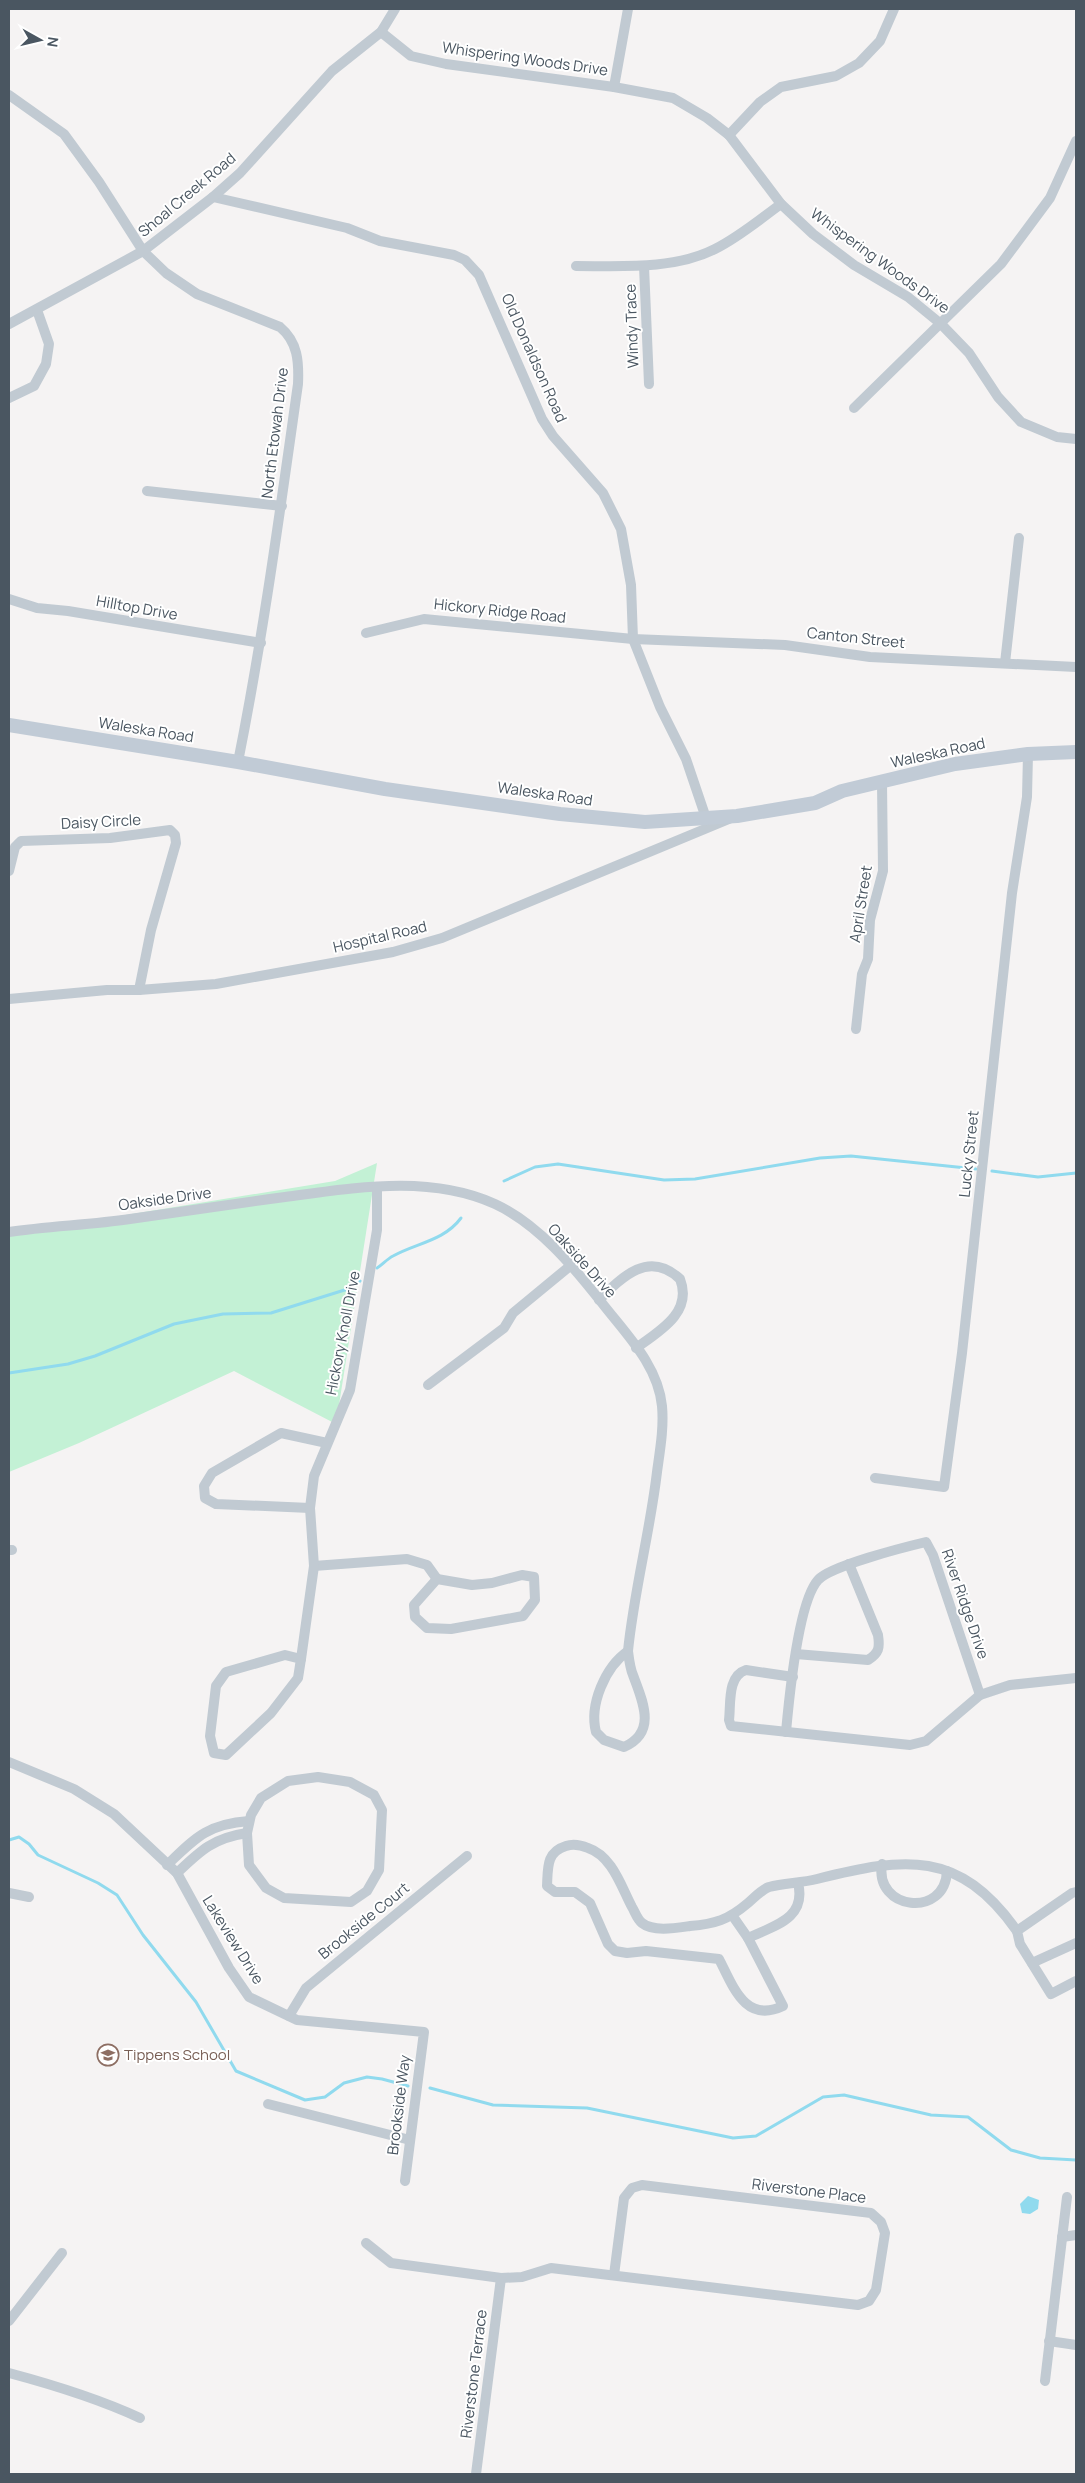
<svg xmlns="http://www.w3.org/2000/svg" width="1085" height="2483" viewBox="0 0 1085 2483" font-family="Manrope,sans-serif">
  <rect width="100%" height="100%" fill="#f5f3f3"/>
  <polygon fill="#c3f1d5" points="377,1163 336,1424 234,1371 79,1443 9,1472 9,1234 335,1181"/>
  <polygon fill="#90daee" points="1028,2196 1039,2200 1038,2209 1030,2214 1022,2213 1020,2204"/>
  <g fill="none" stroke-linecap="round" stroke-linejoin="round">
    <g stroke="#90daee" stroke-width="3">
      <polyline points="992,1171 1038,1177 1076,1173"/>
      <polyline points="504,1181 535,1167 558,1164 664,1180 695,1179 820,1158 851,1156 976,1169"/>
      <path d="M 377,1268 C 382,1265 387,1259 393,1256 C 416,1243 444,1241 461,1218"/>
      <polyline points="9,1373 68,1364 95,1356 174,1324 223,1314 271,1313 351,1288 360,1281"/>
      <polyline points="9,1840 19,1837 29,1844 38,1855 98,1883 117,1895 143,1935 196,2002 236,2071 305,2100 325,2097 344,2083 367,2077 382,2079 408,2086"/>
      <polyline points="430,2088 493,2105 587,2108 733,2138 756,2136 823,2097 844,2095 931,2115 968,2117 1011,2150 1040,2158 1076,2160"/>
    </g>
    <g stroke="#c1cad2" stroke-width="10">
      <polyline points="381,32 411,56 446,64 614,87 673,98 707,118 729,135 781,204 813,234 854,265 908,297 941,324 969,353 998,397 1021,422 1057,437 1076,439"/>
      <polyline points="614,87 628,9"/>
      <path d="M 9,95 L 64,134 L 99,182 L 143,251 L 166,273 L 197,294 L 280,327 C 298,342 299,362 298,384 C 280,511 263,637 238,762"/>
      <polyline points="729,135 760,102 781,87 836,76 859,63 880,41 894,9"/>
      <polyline points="213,197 347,228 380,241 454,255 465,260 479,275 542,419 553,436 603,493 621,529 631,585 633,639 660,707 686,759 706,818"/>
      <path d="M 576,266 C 620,266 674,270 715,249 C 739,237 759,220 781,204"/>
      <polyline points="644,266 649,384"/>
      <polyline points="9,324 143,251 213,197 240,173 332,71 381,32 395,9"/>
      <polyline points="9,398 34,386 46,364 49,344 37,310"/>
      <polyline points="854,408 1001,264 1050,198 1076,141"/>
      <polyline points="147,491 282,506"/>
      <polyline points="9,599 37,608 68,611 261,643"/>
      <polyline points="366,633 424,619 633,639 785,645 870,657 1076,667"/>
      <polyline points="1005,663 1019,538"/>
      <polyline points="9,871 15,847 21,841 110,838 170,830 175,835 176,843 151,930 139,990"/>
      <polyline points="9,999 107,990 139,990 216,984 393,952 442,938 729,819"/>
      <polyline points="856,1029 862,974 868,959 870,920 883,871 882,782"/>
      <path d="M 9,1232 C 49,1226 90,1225 130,1219 C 181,1212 233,1204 285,1197 C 354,1188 429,1174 495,1204 C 538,1224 573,1266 602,1303 C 626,1334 658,1365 662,1406 C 664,1428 660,1450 657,1472 C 650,1532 634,1591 628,1651"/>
      <path d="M 599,1300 C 623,1276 649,1250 680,1279 C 693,1312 660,1331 636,1348"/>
      <polyline points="428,1385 504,1328 513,1313 570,1266"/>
      <polyline points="875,1478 944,1487 962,1353 1012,893 1027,797 1028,754"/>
      <polyline points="310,1508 216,1504 205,1498 204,1486 212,1473 281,1433 327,1443"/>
      <polyline points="9,1550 12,1550"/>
      <polyline points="314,1566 407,1559 427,1565 437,1579"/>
      <polygon points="522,1575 534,1577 535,1600 523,1616 451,1629 427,1628 415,1617 414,1605 437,1579 472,1585 492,1583"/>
      <path d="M 628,1651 C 629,1659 630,1668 633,1675 C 642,1700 658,1732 624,1747 L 604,1740 L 596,1732 C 589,1705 605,1667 628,1651 Z"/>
      <path d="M 796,1654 L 868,1660 C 879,1653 880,1648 878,1635 L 849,1564"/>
      <polygon points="285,1655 301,1659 298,1678 271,1713 226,1755 214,1753 210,1736 216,1686 226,1672"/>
      <polyline points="301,1659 314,1566 310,1508 314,1476 350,1390 377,1230 377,1187"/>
      <path d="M 793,1677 L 746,1670 C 727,1676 731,1704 729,1720 L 731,1726 L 910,1745 L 926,1741 L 980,1695 L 1010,1685 L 1076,1678"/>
      <path d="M 786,1732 C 789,1699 798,1602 818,1580 C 830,1566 905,1547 926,1542 L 933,1555 L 980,1695"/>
      <polyline points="9,1762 74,1789 114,1814 177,1873 229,1968 249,1997 297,2020 424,2032 405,2181"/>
      <polygon points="318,1777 350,1782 374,1795 382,1810 379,1870 367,1891 351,1902 284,1898 266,1888 249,1865 247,1833 251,1815 261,1798 288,1781"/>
      <path d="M 882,1864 C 874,1910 945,1919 947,1871"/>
      <path d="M 167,1865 C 196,1837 208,1824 249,1821"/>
      <path d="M 177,1873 C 200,1851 213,1838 247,1833"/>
      <polyline points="1076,1892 1072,1893 1017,1931 1020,1944 1051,1994 1076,1981"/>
      <polyline points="9,1893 29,1897"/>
      <path d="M 732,1915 L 748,1938 L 783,2006 C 745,2024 733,1986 719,1959 L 646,1951 L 627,1953 L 615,1951 L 608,1944 L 590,1903 L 575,1892 L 555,1892 L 547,1886 C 548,1868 546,1852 566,1846 C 574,1843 581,1845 588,1848 C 612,1856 621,1886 632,1907 C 635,1912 637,1919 642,1923 C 653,1932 676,1928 690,1926 C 715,1924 728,1920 748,1903 C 754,1898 761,1890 769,1887 C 784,1883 801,1883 817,1879 C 905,1857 959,1849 1017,1931"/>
      <path d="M 748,1938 C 773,1926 807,1919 798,1883"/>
      <polyline points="1032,1963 1076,1943"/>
      <polyline points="289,2016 306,1988 467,1856"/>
      <polyline points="268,2104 410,2140"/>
      <polyline points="1062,2237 1076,2235"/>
      <polyline points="366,2243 391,2263 501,2278 522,2277 551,2268 858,2305 869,2301 876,2290 885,2233 881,2222 871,2213 642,2185 632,2188 624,2198 614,2275"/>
      <polyline points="9,2321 62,2253"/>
      <polyline points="1049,2341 1076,2345"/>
      <path d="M 9,2373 C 54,2385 97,2398 140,2418"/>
      <polyline points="1045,2381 1067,2197"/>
      <polyline points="476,2474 501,2278"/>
    </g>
    <polyline stroke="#c1cbd6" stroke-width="14" points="9,725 238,762 385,789 560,814 645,822 737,816 815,803 842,791 955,764 1028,754 1076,752"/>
  </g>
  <defs>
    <g id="school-ring" transform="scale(1.125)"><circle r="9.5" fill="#fff" stroke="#8d6e63" stroke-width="1.5"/><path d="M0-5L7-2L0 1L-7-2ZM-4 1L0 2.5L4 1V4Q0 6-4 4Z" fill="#8d6e63"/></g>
  </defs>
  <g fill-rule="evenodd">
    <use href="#school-ring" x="108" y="2055"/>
  </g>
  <g text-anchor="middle" stroke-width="4" stroke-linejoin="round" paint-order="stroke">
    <g font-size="15" fill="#4a5661" stroke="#fff">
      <text transform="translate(525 59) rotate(8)" y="5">Whispering Woods Drive</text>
      <text transform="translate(187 195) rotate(-40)" y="5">Shoal Creek Road</text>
      <text transform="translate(880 261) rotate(36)" y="5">Whispering Woods Drive</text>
      <text transform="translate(632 326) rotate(-92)" y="5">Windy Trace</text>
      <text transform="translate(534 358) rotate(66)" y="5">Old Donaldson Road</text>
      <text transform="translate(275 433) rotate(-83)" y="5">North Etowah Drive</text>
      <text transform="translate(137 608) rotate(10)" y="5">Hilltop Drive</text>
      <text transform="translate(500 611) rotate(6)" y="5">Hickory Ridge Road</text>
      <text transform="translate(856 638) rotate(6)" y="5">Canton Street</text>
      <text transform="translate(146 730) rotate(9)" y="5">Waleska Road</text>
      <text transform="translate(938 753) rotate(-12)" y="5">Waleska Road</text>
      <text transform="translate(545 794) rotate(8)" y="5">Waleska Road</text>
      <text transform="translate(101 822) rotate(-3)" y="5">Daisy Circle</text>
      <text transform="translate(861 904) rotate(-81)" y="5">April Street</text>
      <text transform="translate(380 937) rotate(-13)" y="5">Hospital Road</text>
      <text transform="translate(969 1154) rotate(-84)" y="5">Lucky Street</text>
      <text transform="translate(165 1199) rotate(-8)" y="5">Oakside Drive</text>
      <text transform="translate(582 1261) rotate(48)" y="5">Oakside Drive</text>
      <text transform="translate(343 1333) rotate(-79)" y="5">Hickory Knoll Drive</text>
      <text transform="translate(965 1604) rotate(71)" y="5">River Ridge Drive</text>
      <text transform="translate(364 1921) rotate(-39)" y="5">Brookside Court</text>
      <text transform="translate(233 1940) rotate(58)" y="5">Lakeview Drive</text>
      <text transform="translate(399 2105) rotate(-83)" y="5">Brookside Way</text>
      <text transform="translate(809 2191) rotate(7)" y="5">Riverstone Place</text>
      <text transform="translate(474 2374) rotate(-83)" y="5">Riverstone Terrace</text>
    </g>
    <g font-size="15" fill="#785e54" stroke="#fff" text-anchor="start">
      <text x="124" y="2060">Tippens School</text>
    </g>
  </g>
  <rect width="1085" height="2483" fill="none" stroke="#4a5661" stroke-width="20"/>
  <g transform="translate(40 40) rotate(98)" stroke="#ffffff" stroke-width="4" paint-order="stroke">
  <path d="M0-4L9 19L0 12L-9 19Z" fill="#4a5661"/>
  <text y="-8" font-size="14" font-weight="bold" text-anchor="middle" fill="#4a5661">N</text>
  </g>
</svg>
